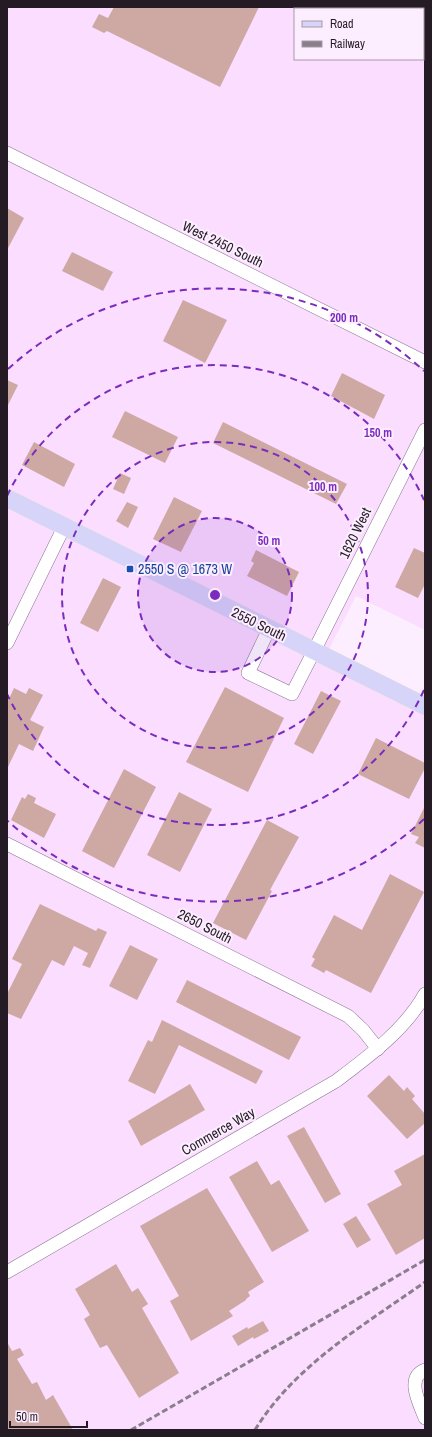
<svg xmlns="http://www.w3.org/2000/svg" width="432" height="1437" viewBox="0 0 432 1437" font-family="'Archivo Narrow',sans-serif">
  <rect width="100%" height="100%" fill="#fdeeff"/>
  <path fill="#faddff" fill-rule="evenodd" d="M 7,7 L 425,7 L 425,630 L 356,596 L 328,651 L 425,698 L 425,1430 L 7,1430 ZM 295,9 L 423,9 L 423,59 L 295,59 Z"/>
  <g fill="#cea9a4">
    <polygon points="114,7 259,7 220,87 107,31 104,33 92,27 99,14 108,18"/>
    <polygon points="7,208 24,218 7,250"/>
    <polygon points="72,252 113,272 103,291 62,271"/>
    <polygon points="183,300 227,320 205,363 163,341"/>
    <polygon points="342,373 385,395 374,419 331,396"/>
    <polygon points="7,380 18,385 7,407"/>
    <polygon points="125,411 178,437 165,463 112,437"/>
    <polygon points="223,422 347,484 336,504 213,443"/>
    <polygon points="34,442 75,464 64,487 22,465"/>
    <polygon points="120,473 131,478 124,494 113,489"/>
    <polygon points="174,497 202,511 181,552 153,539"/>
    <polygon points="127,502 138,507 128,528 116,521"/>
    <polygon points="414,548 425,553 425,584 418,598 395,587"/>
    <polygon points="256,550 299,572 287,596 247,576 254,563 251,561"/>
    <polygon points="103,578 121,587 98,632 80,623"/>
    <polygon points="225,687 284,718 248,792 186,762"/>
    <polygon points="14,688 26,694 29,688 43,695 30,720 44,727 33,751 19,744 7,769 7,703"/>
    <polygon points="321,691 341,701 313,754 294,744"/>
    <polygon points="376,738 425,763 425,768 409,799 358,774"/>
    <polygon points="124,769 156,787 114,868 82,851"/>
    <polygon points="179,792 212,809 180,872 147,855"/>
    <polygon points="28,794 36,798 34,803 56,814 44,838 11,820 22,797 25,799"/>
    <polygon points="425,806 425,848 415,843 419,837 411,834"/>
    <polygon points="267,820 299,837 270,890 272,891 246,940 213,923"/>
    <polygon points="390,874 424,892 371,993 326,970 324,973 311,966 315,959 312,957 334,915 362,930"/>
    <polygon points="40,904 96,931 98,928 107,932 90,968 82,965 88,953 74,946 64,966 52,960 21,1019 7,1013 7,994 22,964 12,959"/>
    <polygon points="130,945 158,959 137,1000 109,986"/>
    <polygon points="187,980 301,1037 289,1060 176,1002"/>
    <polygon points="162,1020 263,1071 256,1084 179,1045 155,1094 128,1081 148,1040 152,1042"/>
    <polygon points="389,1075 404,1091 407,1087 415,1096 412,1099 425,1114 425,1123 407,1139 367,1096"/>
    <polygon points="190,1084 205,1110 141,1146 128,1121"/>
    <polygon points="304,1127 341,1194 325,1203 287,1136"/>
    <polygon points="425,1154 425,1238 396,1255 367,1204 402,1185 394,1171"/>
    <polygon points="257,1161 271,1185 279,1180 309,1231 272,1252 229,1177"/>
    <polygon points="207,1188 264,1282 248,1292 250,1296 246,1299 246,1300 229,1311 233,1316 191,1341 170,1301 179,1296 140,1226"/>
    <polygon points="356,1216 371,1240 357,1248 343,1224"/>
    <polygon points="116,1264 132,1292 138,1288 148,1304 142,1308 179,1373 139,1398 107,1345 100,1348 84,1319 90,1315 75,1289"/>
    <polygon points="263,1321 269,1331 254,1339 253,1337 238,1346 232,1336 247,1327 248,1329"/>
    <polygon points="7,1342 12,1351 20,1348 24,1355 17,1359 32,1384 37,1382 46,1400 53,1395 73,1430 7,1430"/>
  </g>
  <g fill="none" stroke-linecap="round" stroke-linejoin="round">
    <g stroke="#8a758d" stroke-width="14">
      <g id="minor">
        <polyline points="7,153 425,362"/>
        <polyline points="269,629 248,673 292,694 314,651 425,430"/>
        <polyline points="7,643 64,527"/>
        <polyline points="7,844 348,1016 363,1030 378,1049"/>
        <path d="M 7,1272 L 336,1081 C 368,1057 405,1030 425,994"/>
        <path d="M 425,1370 C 405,1378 420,1404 425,1418"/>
      </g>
    </g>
    <g stroke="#dcdbdc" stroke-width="18">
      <polyline id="major" points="7,498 425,706"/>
    </g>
    <use href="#minor" stroke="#fff" stroke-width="13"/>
    <use href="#major" stroke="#d7d4f9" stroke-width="17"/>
    <g stroke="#8a7e8b" stroke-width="3" stroke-dasharray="6 3" stroke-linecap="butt">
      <polyline points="403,7 407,9"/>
      <polyline points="423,18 425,20"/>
      <polyline points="131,1430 425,1260"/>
      <path d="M 255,1430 C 295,1365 364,1325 425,1282"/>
    </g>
  </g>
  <circle cx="215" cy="595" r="77" fill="#7b2cbf" fill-opacity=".12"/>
  <g fill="none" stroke="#7b2cbf" stroke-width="2" stroke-dasharray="7 5">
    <circle cx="215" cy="595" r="77"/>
    <circle cx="215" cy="595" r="153"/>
    <path d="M424 690A230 230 0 0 1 7 694M7 496A230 230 0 0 1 424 500"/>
    <path d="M424 819A306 306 0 0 1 8 821M8 369A306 306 0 0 1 424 371"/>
  </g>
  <rect fill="#1a4fb4" stroke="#fdeeff" stroke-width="1.5" x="126" y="565" width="8" height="8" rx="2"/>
  <g text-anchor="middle" stroke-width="4" stroke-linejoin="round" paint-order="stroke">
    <g font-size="14" fill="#241b25" stroke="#fdeeff">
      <text transform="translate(223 244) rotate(26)" y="5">West 2450 South</text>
      <text transform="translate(355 533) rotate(-64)" y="5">1620 West</text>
      <text transform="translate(259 624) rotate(26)" y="5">2550 South</text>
      <text transform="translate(205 926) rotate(27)" y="5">2650 South</text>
      <text transform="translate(218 1131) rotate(-30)" y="5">Commerce Way</text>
    </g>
    <g font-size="14" fill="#164399" stroke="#fdeeff" text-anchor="start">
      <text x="138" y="574">2550 S @ 1673 W</text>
    </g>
  </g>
  <circle cx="215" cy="595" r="6" fill="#7b2cbf" stroke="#fdeeff" stroke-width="2"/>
  <g font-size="12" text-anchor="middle" font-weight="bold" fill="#7b2cbf" stroke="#fdeeff" stroke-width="4" stroke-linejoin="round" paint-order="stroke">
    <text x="344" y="322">200 m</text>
    <text x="378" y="437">150 m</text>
    <text x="323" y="491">100 m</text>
    <text x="269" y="545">50 m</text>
  </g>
  <rect width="432" height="1437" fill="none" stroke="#241b25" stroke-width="16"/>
  <rect x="294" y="8" width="130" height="52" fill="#fdeeff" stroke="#a69aa8"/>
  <rect x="302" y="21" width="20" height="6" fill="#d7d4f9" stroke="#a69aa8"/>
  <text x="330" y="28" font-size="12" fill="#241b25">Road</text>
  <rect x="302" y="41" width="20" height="6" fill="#8a7e8b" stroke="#a69aa8"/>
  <text x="330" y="48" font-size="12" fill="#241b25">Railway</text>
  <path d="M10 1421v6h77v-6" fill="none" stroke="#241b25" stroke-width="2"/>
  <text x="16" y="1421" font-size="12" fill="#241b25" stroke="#fdeeff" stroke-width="3" paint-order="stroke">50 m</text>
</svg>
